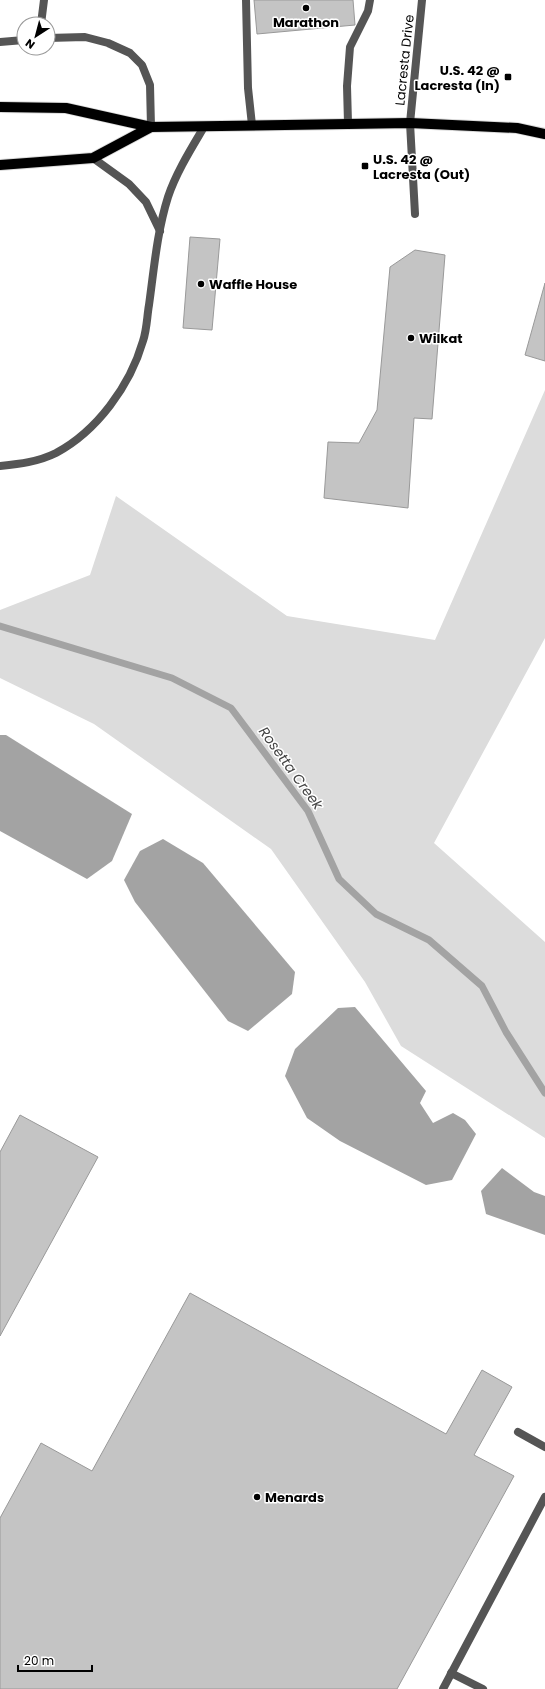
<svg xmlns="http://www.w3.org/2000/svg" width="545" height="1689" viewBox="0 0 545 1689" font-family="Poppins,sans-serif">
  <rect width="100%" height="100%" fill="#fff"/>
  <polygon fill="#dcdcdc" points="545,390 545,638 434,843 545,942 545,1138 401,1046 365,982 271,849 94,724 0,678 0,610 90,575 116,496 287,616 435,640"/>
  <g fill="#a3a3a3">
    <polygon points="0,735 6,735 132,814 112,861 87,879 0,831"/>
    <polygon points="163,839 203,863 295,972 292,994 248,1031 228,1021 135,902 124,880 140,851"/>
    <polygon points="355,1007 426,1091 420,1103 433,1123 453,1113 465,1120 476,1134 452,1180 426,1185 340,1141 307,1118 285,1076 295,1049 338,1008"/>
    <polygon points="502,1168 534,1192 545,1196 545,1235 486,1214 481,1191"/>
  </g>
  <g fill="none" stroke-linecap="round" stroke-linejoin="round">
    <polyline stroke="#a3a3a3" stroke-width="7" points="0,626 172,678 231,708 308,811 339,879 376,914 429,940 482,986 506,1032 545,1093"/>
  </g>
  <g fill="#c4c4c4" stroke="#999">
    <polygon points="254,0 353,0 355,25 257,34"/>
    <polygon points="190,237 220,239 212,330 183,328"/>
    <polygon points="415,250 445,255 432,419 414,418 408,508 324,498 328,442 359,443 377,410 390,267"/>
    <polygon points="545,283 545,361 525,355"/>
    <polygon points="20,1115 98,1157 0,1336 0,1152"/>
    <polygon points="190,1293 446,1434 482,1370 512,1387 474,1455 514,1476 397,1689 0,1689 0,1518 41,1443 92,1471"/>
  </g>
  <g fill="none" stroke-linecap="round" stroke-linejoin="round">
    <g stroke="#dbdbdb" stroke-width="12">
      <g id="primary">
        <polyline points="0,107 66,108 151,127 410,123 517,128 545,134"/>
        <polyline points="0,165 93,158 151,127"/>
      </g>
    </g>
    <g stroke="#555" stroke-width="8">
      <polyline points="246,0 248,88 252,125"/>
      <polyline points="348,123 347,86 350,47 368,11 370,0"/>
      <polyline points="410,123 415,214"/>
      <polyline points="518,1432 545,1447"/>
      <polyline points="451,1673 483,1689"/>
      <polyline points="443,1689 545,1497"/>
    </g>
    <g stroke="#555" stroke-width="8">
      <polyline points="41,24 44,0"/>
      <polyline points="48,38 85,37 108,43 130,53 142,65 150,85 151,127"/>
      <polyline points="0,42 24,40"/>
      <polyline points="410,123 422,0"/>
      <polyline points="93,158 129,184 146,202 160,231"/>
      <path d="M 0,466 C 19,464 38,462 56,453 C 97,431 130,386 143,341 C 147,329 147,316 149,305 C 154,269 157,232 168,197 C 176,173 191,149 204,127"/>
    </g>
    <use href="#primary" stroke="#000" stroke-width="10"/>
  </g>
  <g fill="#000" stroke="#fff" stroke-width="1.5">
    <circle cx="306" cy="8" r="4"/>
    <rect x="504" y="73" width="8" height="8" rx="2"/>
    <rect x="361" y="162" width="8" height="8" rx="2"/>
    <circle cx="201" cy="284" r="4"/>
    <circle cx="411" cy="338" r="4"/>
    <circle cx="257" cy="1497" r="4"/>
  </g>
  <g text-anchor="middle" stroke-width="3" stroke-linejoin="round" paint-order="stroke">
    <g font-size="13" font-weight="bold" fill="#000" stroke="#fff" text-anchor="start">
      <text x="306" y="27" text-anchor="middle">Marathon</text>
      <text x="500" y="75" text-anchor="end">U.S. 42 @<tspan x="500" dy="15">Lacresta (In)</tspan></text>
      <text x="373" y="164">U.S. 42 @<tspan x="373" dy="15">Lacresta (Out)</tspan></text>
      <text x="209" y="289">Waffle House</text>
      <text x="419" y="343">Wilkat</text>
      <text x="265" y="1502">Menards</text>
    </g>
    <g font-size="13" fill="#000" stroke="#fff">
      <text transform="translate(404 60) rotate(-84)" y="5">Lacresta Drive</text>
    </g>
    <g font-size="14" font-style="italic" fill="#444" stroke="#fff">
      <text transform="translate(291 768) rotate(54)" y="5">Rosetta Creek</text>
    </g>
  </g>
  <g transform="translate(36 36) rotate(216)"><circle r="19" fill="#ffffff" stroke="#999999"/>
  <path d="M0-3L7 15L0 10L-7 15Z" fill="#000000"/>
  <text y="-6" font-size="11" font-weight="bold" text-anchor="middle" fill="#000000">N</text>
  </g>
  <path d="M18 1665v6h74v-6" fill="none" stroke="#000000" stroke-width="2"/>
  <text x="24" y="1665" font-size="12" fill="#000000" stroke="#ffffff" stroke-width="3" paint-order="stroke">20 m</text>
</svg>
